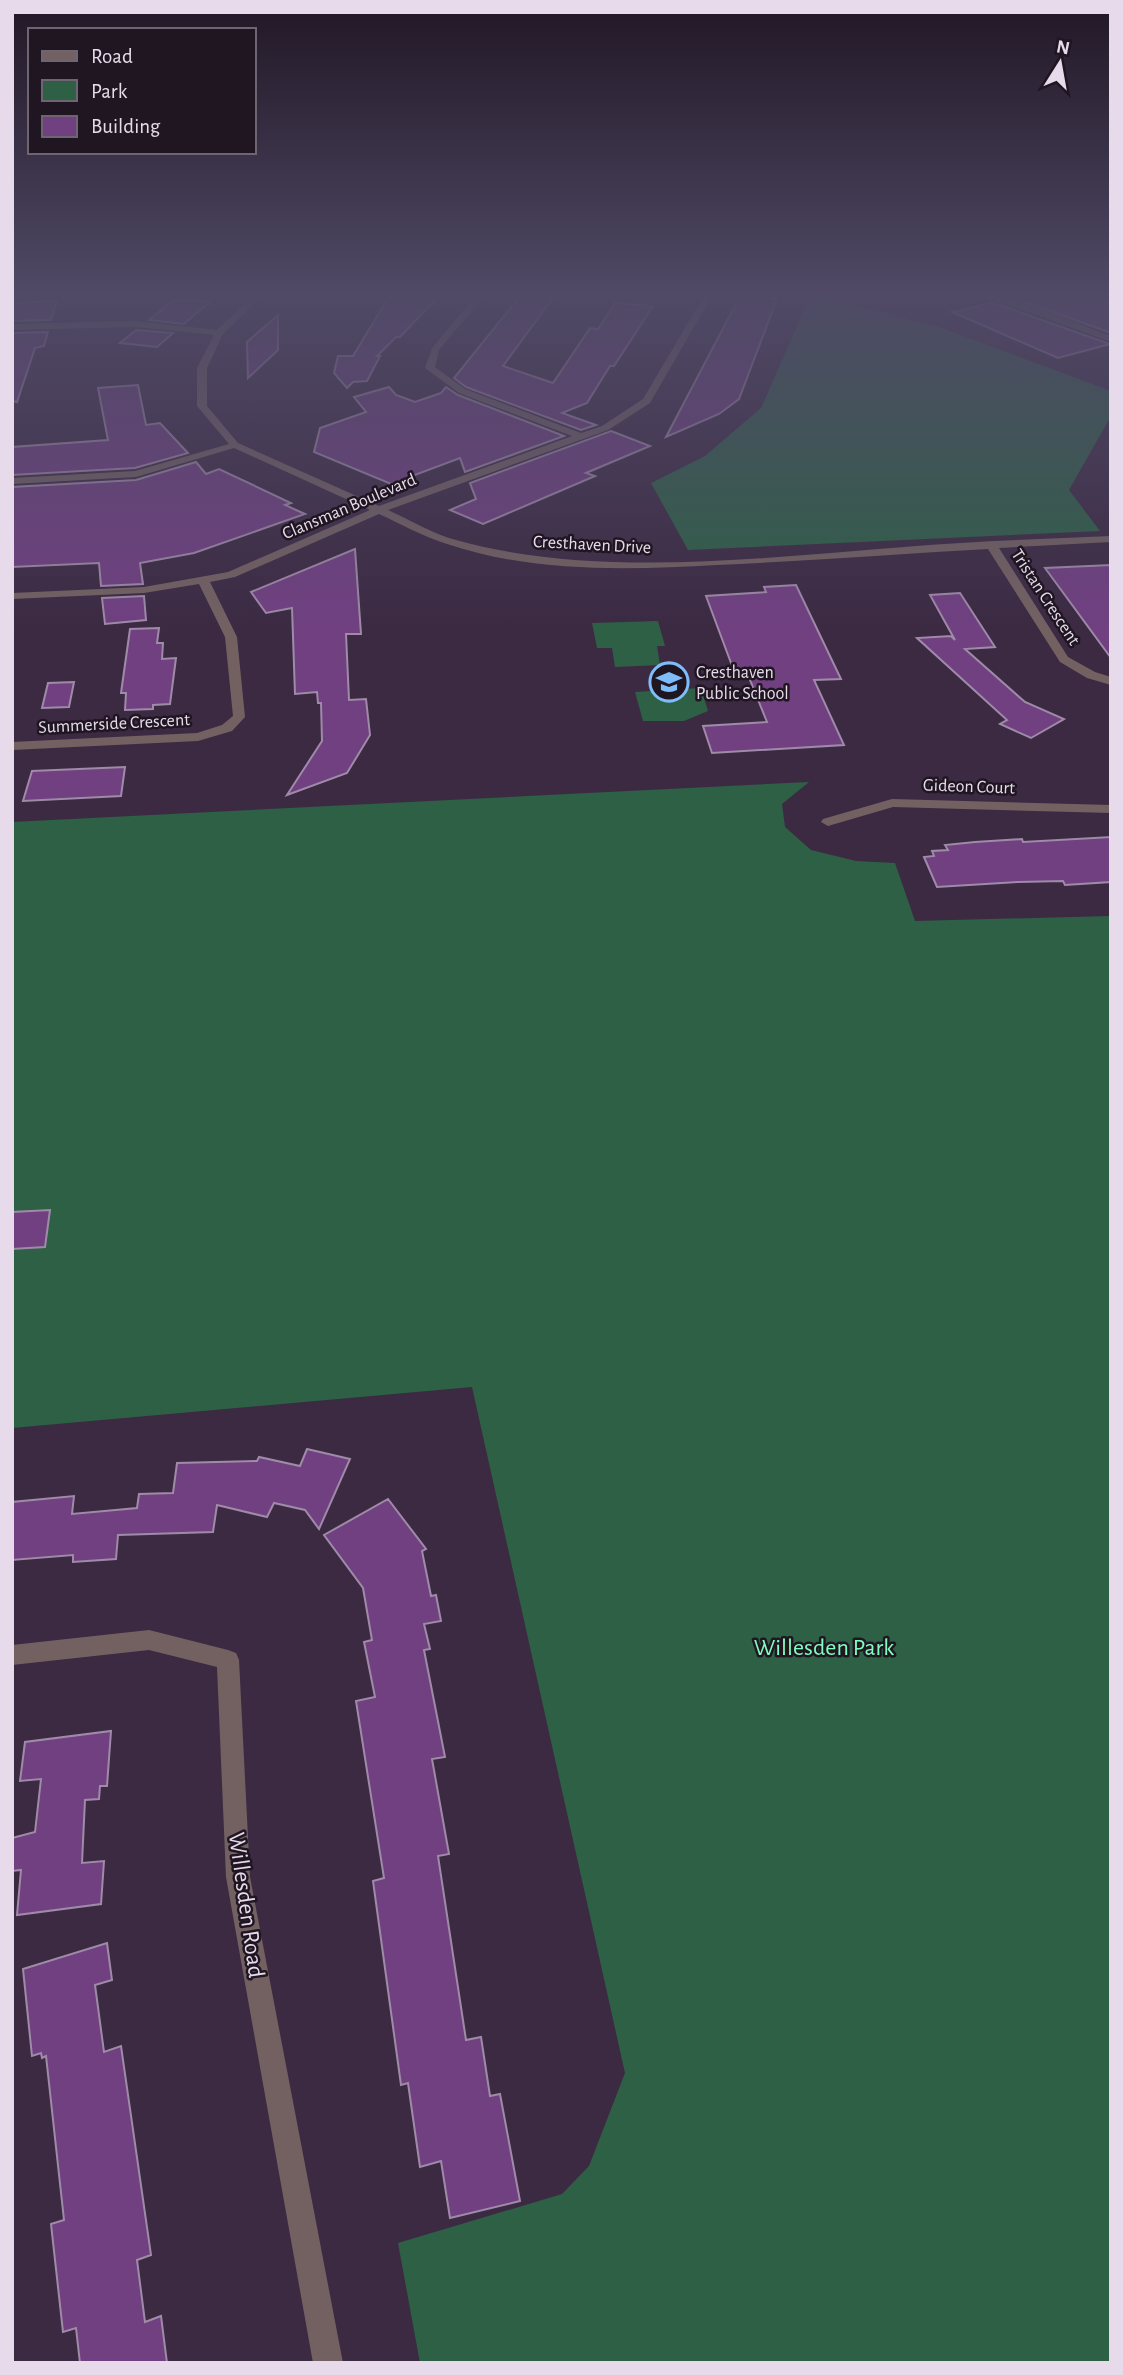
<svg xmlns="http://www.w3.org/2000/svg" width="1123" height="2375" viewBox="0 0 1123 2375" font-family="'Alegreya Sans',sans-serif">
  <rect width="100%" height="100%" fill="#3c2a43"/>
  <g fill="#2e6046">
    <polygon points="811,295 939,327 1111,391 1111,416 1069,490 1100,531 688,550 651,483 705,456 761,408"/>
    <polygon points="658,621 665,646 657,646 660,665 615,667 612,648 597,648 592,623"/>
    <polygon points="701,688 708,711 684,721 643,721 635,692"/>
    <polygon points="809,782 782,804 785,827 811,850 856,861 895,863 915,921 1111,916 1111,2363 420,2363 398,2243 562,2194 589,2166 625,2073 472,1387 12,1428 12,822"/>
  </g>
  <g fill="#704081" stroke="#9f8aa8" stroke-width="2">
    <polygon points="390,295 440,295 400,337 396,337 377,356 380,356 367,381 353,382 347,388 334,373 338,356 353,356"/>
    <polygon points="521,295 555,295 503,366 553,383 590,328 598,329 615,303 653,306 614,366 610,366 587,403 562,413 596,425 581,430 466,387 454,378"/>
    <polygon points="1029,295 1080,295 1111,304 1111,333 1014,298"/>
    <polygon points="740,296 777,299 739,399 719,414 666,437"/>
    <polygon points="57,301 51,320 12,321 12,303"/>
    <polygon points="172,301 211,301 184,324 149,320"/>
    <polygon points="992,303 1008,308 1110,344 1058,358 952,312"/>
    <polygon points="278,315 278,350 248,378 247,342"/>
    <polygon points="136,330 173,333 157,347 120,343"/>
    <polygon points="48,332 44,346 35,348 17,402 12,401 12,333"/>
    <polygon points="138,385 146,425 160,423 188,453 135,468 12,475 12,447 108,440 98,388"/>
    <polygon points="389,387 396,395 415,402 441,393 446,387 458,395 564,436 465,472 460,458 391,484 314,452 320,428 366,412 354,397"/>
    <polygon points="611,431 650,446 586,473 595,476 483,524 450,510 476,499 470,483"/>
    <polygon points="196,462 206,474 219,469 291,503 285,505 305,514 194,553 140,563 143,584 101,586 99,563 12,567 12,487 136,480"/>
    <polygon points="355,549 361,634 346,634 349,700 366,699 370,735 347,773 287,795 322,741 321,703 318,703 317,692 295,694 292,608 266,613 251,592"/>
    <polygon points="1111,565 1111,658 1045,568"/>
    <polygon points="796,585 841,679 814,680 844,745 712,753 703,726 767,722 746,670 734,671 706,596 766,592 764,587"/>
    <polygon points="960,593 995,647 965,649 1025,702 1064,719 1031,738 1000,724 1007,720 917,638 951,636 955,640 930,595"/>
    <polygon points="144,596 146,620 105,624 102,598"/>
    <polygon points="159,628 157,643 163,643 162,659 176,658 170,704 153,705 153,709 125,710 126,693 121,693 130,629"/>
    <polygon points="74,682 69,707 42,708 48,683"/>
    <polygon points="125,767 121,796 23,801 32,771"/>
    <polygon points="1111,837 1111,882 1065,885 1063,881 1018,882 937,887 924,857 934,856 932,851 948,850 945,845 975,842 1022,839 1023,842"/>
    <polygon points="50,1210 45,1247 12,1249 12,1212"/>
    <polygon points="307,1449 350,1459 319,1529 305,1510 274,1503 267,1517 217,1505 213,1532 118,1535 116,1559 73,1562 73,1555 12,1560 12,1502 74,1496 72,1514 137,1508 139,1494 173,1493 177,1463 257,1461 259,1457 300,1466"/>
    <polygon points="388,1499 426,1549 422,1551 431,1596 436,1595 441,1621 424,1624 430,1649 424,1650 445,1757 432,1759 449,1854 438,1856 466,2040 481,2037 490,2096 500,2094 520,2201 450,2218 441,2161 420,2167 408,2083 401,2085 373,1881 384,1878 356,1701 375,1697 364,1642 372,1640 363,1588 324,1535"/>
    <polygon points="111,1731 107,1786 100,1786 99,1799 85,1800 82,1863 104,1861 101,1904 17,1915 21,1870 12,1871 12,1838 35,1832 41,1779 20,1781 25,1742"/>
    <polygon points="107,1943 112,1980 95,1985 104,2052 121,2046 151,2255 137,2260 145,2322 161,2316 167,2363 80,2363 76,2328 63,2332 51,2224 64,2220 46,2056 42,2058 41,2053 32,2056 23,1969"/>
  </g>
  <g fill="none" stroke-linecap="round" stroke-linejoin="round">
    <g fill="#736162" fill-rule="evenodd">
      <path d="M 255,294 L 264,294 L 223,334 L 207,368 L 207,406 L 238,443 L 379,506 L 572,436 L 459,393 L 425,368 L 432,348 L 477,294 L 486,294 L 439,350 L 435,367 L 465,389 L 581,433 L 602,426 L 643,399 L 705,294 L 713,294 L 650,403 L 608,430 L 388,510 C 410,520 433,534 456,540 C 597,579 759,558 904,547 C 973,541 1042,539 1111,536 L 1111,542 L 999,548 L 1068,657 L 1095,672 L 1111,677 L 1111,685 L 1087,678 L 1060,662 L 988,549 C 898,554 808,561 717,565 C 627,570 534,573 447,544 C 424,537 401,524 379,514 L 235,577 L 210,582 L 237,637 L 245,717 L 232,731 L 198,741 L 12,750 L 12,742 L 197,733 L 222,725 L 233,716 L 225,637 L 199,584 L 144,593 L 12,599 L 12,593 L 144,587 L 228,572 L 370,510 L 234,448 L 136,477 L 12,484 L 12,478 L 135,471 L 229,444 L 197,406 L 197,368 L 214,335 L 135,327 L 12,330 L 12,324 L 135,321 L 217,330 Z"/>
      <path d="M 969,294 C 1017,294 1066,320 1111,336 L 1111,342 L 1009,305 Z"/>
      <polygon points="892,799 1111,805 1111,813 893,807 828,826 821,822 823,819"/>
      <polygon points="149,1630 228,1650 236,1653 239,1660 250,1877 343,2363 313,2363 226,1877 217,1667 149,1650 12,1665 12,1645"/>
    </g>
  </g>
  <linearGradient id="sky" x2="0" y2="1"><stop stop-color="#211725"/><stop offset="0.47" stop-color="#504a66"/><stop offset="1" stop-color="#504a66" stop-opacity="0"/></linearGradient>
  <rect width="1123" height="627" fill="url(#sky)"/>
  <defs>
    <g id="school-ring" transform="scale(2.0125)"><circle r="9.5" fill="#1f1622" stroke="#7fbdfa" stroke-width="1.5"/><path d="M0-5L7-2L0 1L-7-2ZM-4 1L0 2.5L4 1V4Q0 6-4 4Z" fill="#7fbdfa"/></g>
  </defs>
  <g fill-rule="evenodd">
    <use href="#school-ring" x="669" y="682"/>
  </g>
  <g text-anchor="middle" stroke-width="5" stroke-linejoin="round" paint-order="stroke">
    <g font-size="18" fill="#e7dbeb" stroke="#1f1622">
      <text transform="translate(349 506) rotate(-23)" y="6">Clansman Boulevard</text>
      <text transform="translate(592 544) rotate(3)" y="6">Cresthaven Drive</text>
      <text transform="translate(1046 597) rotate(57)" y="6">Tristan Crescent</text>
      <text transform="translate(114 723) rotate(-3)" y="6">Summerside Crescent</text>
      <text transform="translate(969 786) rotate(2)" y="6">Gideon Court</text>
    </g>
    <g font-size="18" fill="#e7dbeb" stroke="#1f1622" text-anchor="start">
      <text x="696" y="678">Cresthaven<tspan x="696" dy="21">Public School</tspan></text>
    </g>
    <g font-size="24" fill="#81febd" stroke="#1f1622">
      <text x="824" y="1655">Willesden Park</text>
    </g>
    <g font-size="24" fill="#e7dbeb" stroke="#1f1622">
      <text transform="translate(247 1905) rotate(82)" y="8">Willesden Road</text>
    </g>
  </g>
  <rect width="1123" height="2375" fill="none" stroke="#e7dbeb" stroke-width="28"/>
  <rect x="28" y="28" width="228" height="126" fill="#1f1622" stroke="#6f6572" stroke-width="2"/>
  <rect x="42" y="51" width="35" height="10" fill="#736162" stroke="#6f6572" stroke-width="2"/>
  <text x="91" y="63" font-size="21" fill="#e7dbeb">Road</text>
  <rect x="42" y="80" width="35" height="21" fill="#2e6046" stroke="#6f6572" stroke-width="2"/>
  <text x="91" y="98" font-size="21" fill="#e7dbeb">Park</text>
  <rect x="42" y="116" width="35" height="21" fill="#704081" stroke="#6f6572" stroke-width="2"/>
  <text x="91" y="133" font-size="21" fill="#e7dbeb">Building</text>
  <g transform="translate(1060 63) rotate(11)" stroke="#1f1622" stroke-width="5" paint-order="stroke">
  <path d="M0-5L12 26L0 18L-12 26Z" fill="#e7dbeb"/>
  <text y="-10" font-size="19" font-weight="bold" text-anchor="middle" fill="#e7dbeb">N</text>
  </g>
</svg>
